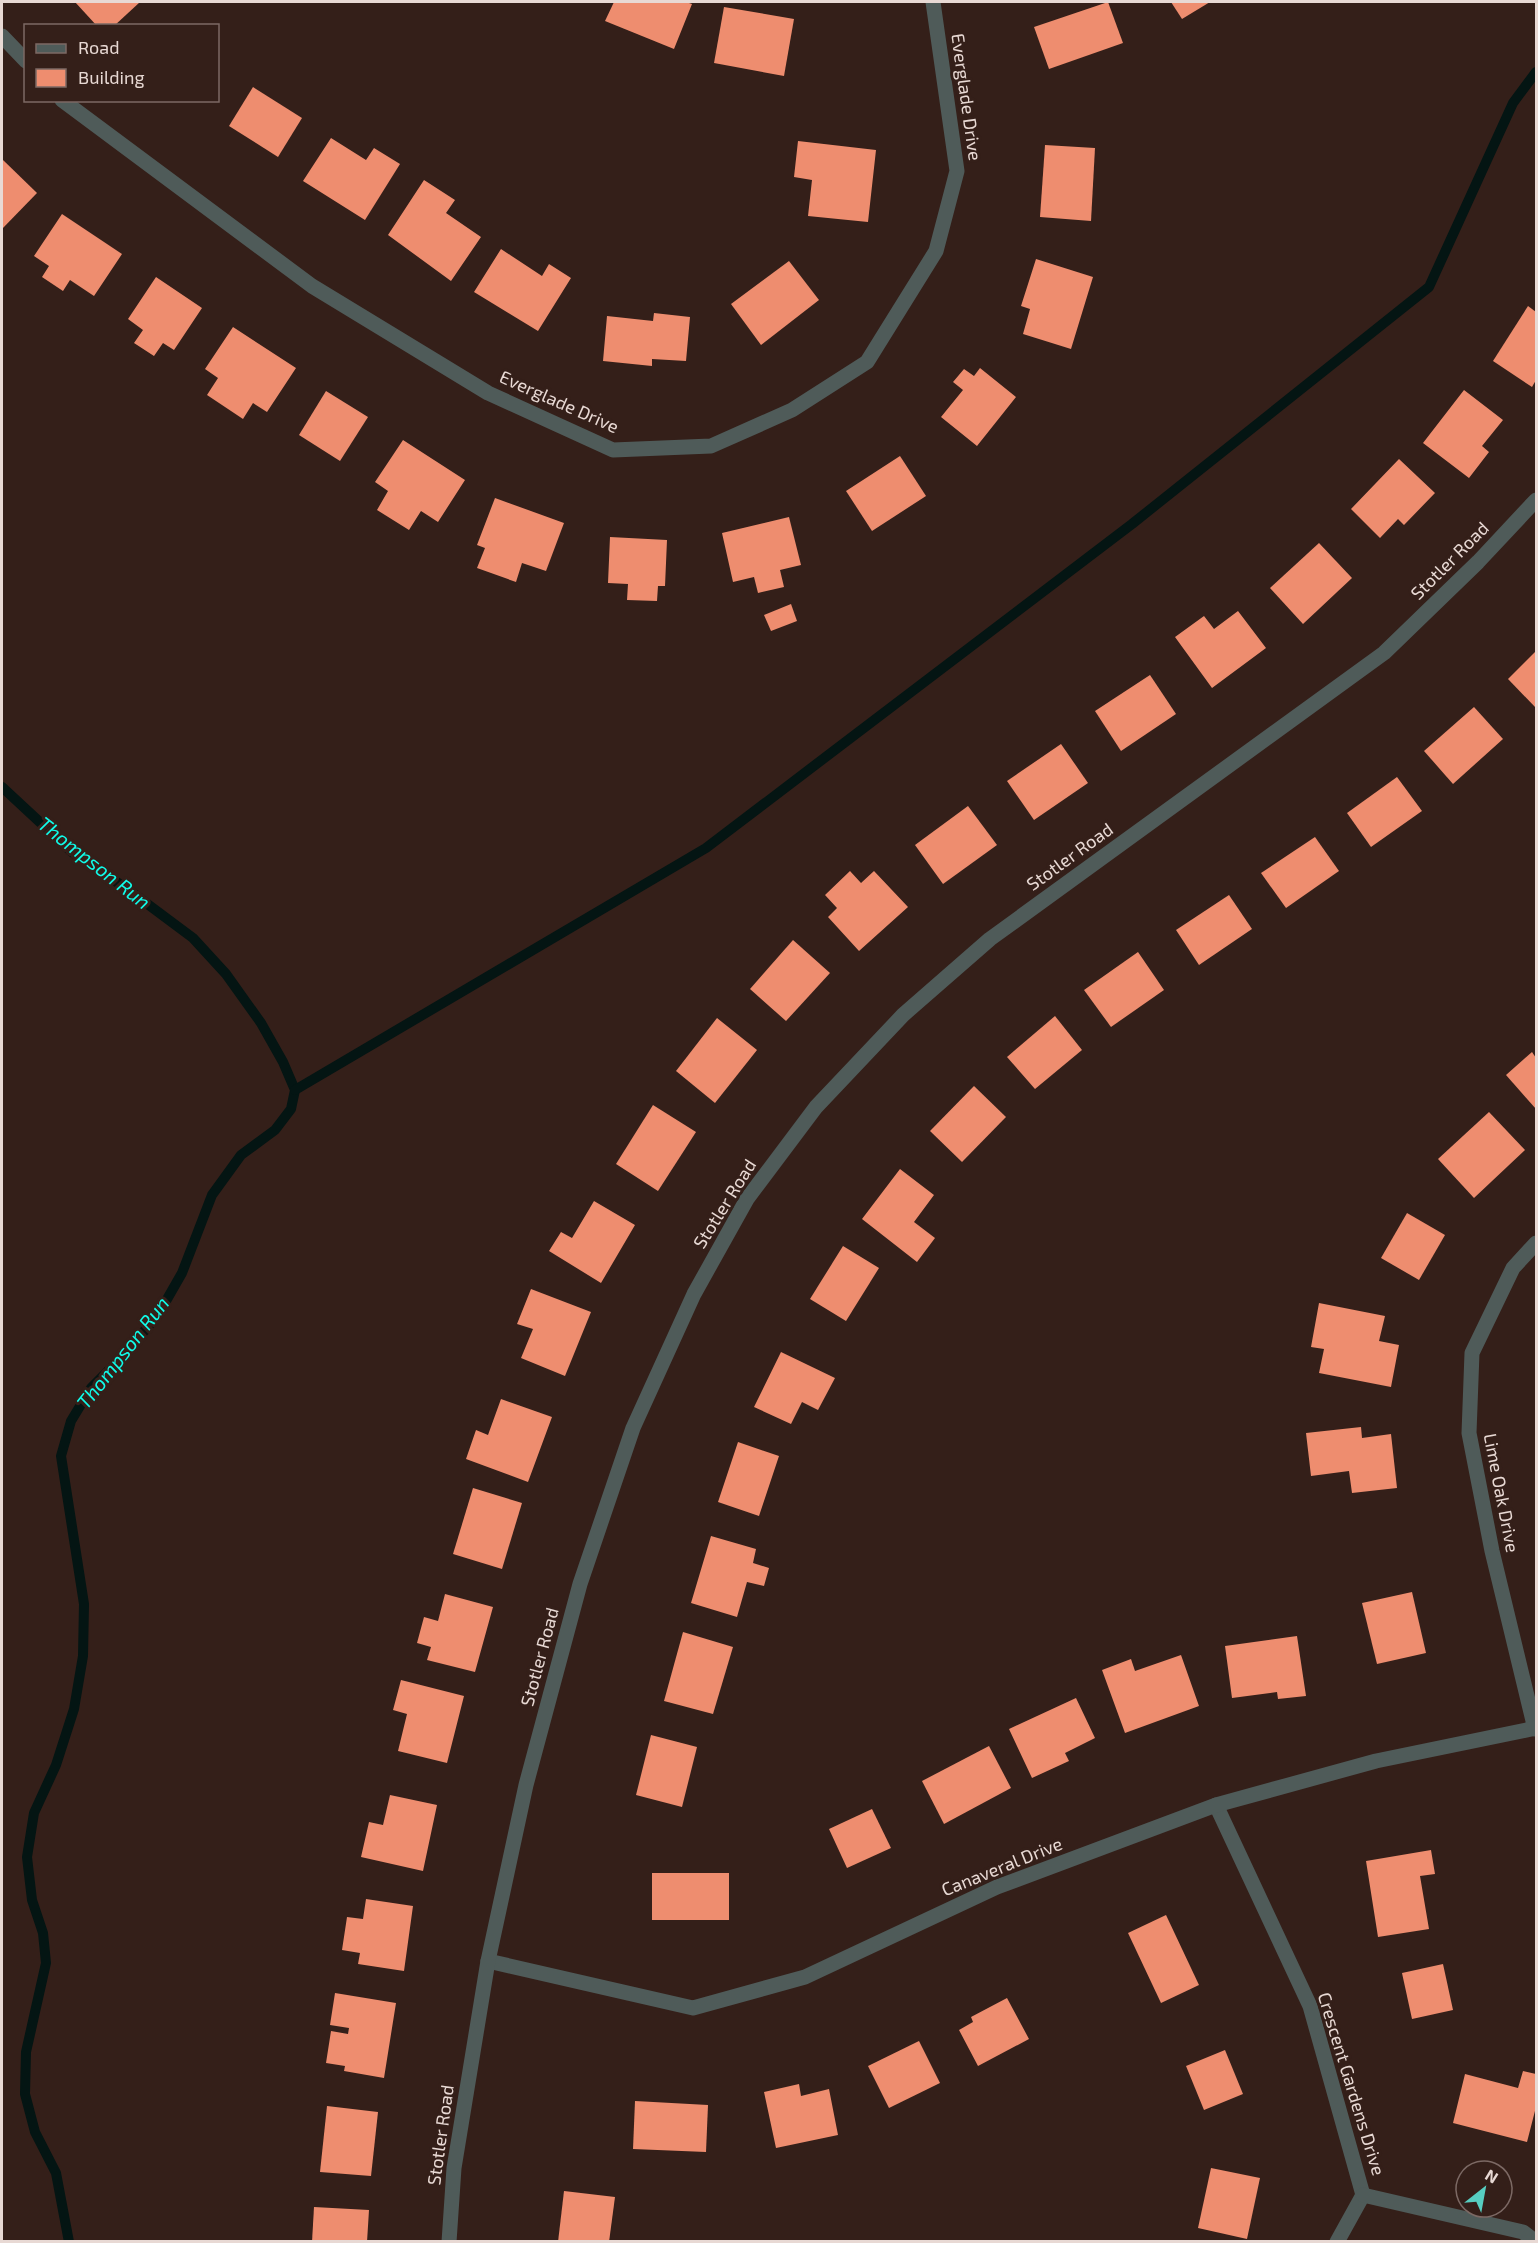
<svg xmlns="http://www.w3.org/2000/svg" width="1538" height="2243" viewBox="0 0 1538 2243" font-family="'Exo 2',sans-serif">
  <rect width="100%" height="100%" fill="#341f19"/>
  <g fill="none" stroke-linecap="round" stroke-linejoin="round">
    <g stroke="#041513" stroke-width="10">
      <polyline points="2,787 72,852 130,891 193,938 226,974 261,1023 283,1062 295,1090 291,1109 275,1130 241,1155 212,1195 182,1273 158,1315 122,1357 91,1388 71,1421 61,1456 84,1604 83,1656 74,1709 56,1765 34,1813 27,1857 32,1900 43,1933 46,1963 26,2052 25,2094 35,2132 56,2173 69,2242"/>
      <polyline points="295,1090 706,848 1132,524 1429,287 1513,103 1536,72"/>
    </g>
  </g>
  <g fill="#ee8d6f">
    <polygon points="75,2 140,2 114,26 97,26"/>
    <polygon points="614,2 686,2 692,4 674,49 605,21"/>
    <polygon points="1108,2 1123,43 1049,69 1034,27"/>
    <polygon points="1171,2 1210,2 1182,19"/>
    <polygon points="724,7 794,19 784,76 714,63"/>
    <polygon points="253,87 302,118 278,157 229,126"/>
    <polygon points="331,138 366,160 374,148 400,164 365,220 303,181"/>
    <polygon points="798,141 876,150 868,222 808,216 812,180 794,177"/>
    <polygon points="1045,145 1095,148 1091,221 1040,217"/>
    <polygon points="2,159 37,193 2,229"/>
    <polygon points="424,180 455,200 446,213 481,237 451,281 388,235"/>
    <polygon points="62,214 122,254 94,296 70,280 63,291 42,277 49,266 34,256"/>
    <polygon points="501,249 542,276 549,264 571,278 538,331 474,292"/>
    <polygon points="1036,259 1093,277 1071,349 1023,334 1030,309 1021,306"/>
    <polygon points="789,261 819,300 761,345 731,304"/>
    <polygon points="156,277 202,308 174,350 163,343 154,356 134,343 143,330 128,319"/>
    <polygon points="1528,306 1536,312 1536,380 1532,387 1493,361"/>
    <polygon points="654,313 690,317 686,361 652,359 652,366 603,361 607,316 653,321"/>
    <polygon points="233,327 296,368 267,412 253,403 243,419 207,395 218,378 205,369"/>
    <polygon points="980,368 1016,397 977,446 941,417 963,390 953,382 964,369 974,376"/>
    <polygon points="1464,390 1503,420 1482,446 1489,452 1469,478 1423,443"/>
    <polygon points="326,391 368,417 340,461 299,435"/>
    <polygon points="403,440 465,480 438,522 421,511 409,530 377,510 388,491 375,482"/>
    <polygon points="900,456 926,496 872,531 846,491"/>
    <polygon points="1399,459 1435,493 1404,525 1398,519 1380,538 1351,509"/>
    <polygon points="495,498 564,523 546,571 522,563 516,582 477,568 485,548 477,545"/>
    <polygon points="789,517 801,565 780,570 784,587 758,593 754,577 733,582 722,533"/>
    <polygon points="610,537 667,540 665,586 658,586 657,601 627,600 628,584 608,583"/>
    <polygon points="1319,543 1352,578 1303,624 1270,588"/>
    <polygon points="791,604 797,621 771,631 764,615"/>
    <polygon points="1238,611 1266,648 1212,688 1175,637 1204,616 1214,629"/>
    <polygon points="1536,651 1536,708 1508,679"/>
    <polygon points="1150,675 1176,714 1121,751 1095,711"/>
    <polygon points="1474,707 1503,739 1453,784 1424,751"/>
    <polygon points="1061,744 1088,783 1034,820 1007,781"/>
    <polygon points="1397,777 1422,811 1371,847 1347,813"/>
    <polygon points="968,806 997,845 943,884 915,845"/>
    <polygon points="1315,837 1339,871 1286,908 1261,873"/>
    <polygon points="850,871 861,883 874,871 908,907 859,951 828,917 837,908 825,895"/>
    <polygon points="1229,895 1252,929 1199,965 1176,930"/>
    <polygon points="793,940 830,973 786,1021 750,989"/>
    <polygon points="1138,952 1164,990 1111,1027 1084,990"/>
    <polygon points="1055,1016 1082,1050 1035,1089 1007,1057"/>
    <polygon points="717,1018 757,1050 715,1103 676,1071"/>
    <polygon points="1532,1052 1536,1058 1536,1109 1506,1075"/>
    <polygon points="974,1086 1006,1117 962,1162 930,1131"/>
    <polygon points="653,1105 696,1132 658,1191 616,1164"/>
    <polygon points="1489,1112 1525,1150 1474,1198 1438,1159"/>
    <polygon points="900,1169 934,1195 914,1222 935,1238 917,1262 862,1219"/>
    <polygon points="594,1201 635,1225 601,1283 549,1251 561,1232 572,1238"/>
    <polygon points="1407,1213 1445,1235 1419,1280 1381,1258"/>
    <polygon points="843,1246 879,1268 846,1321 810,1299"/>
    <polygon points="531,1289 591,1312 565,1376 521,1358 533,1329 517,1324"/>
    <polygon points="1319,1303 1385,1316 1379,1341 1399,1345 1391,1387 1319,1373 1324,1349 1311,1347"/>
    <polygon points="781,1352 835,1378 818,1410 802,1402 791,1424 754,1407"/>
    <polygon points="501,1399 552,1417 528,1482 466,1459 476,1430 488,1435"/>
    <polygon points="1361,1427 1362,1438 1391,1434 1397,1488 1352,1493 1349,1471 1311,1476 1306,1433"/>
    <polygon points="738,1442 779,1456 759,1516 718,1502"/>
    <polygon points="473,1488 522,1503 502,1569 453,1554"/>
    <polygon points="711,1536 756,1549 753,1563 769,1568 764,1586 747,1582 737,1617 691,1603"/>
    <polygon points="1412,1592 1426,1653 1377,1664 1362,1603"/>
    <polygon points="445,1594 493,1607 475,1672 427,1660 431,1647 417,1643 424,1617 438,1621"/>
    <polygon points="683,1632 733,1647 713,1714 664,1701"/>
    <polygon points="1297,1636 1306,1696 1278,1699 1277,1692 1232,1698 1225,1646"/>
    <polygon points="1181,1655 1199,1706 1125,1733 1102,1670 1131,1659 1135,1671"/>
    <polygon points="401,1680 464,1696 447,1763 398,1751 407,1714 393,1710"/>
    <polygon points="1076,1698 1095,1738 1065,1753 1069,1761 1032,1778 1009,1729"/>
    <polygon points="651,1735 697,1747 682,1807 636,1795"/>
    <polygon points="989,1746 1011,1788 944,1824 922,1781"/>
    <polygon points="390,1795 437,1805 423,1871 361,1857 369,1822 383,1825"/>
    <polygon points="872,1809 891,1848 847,1868 829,1829"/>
    <polygon points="1431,1850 1435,1874 1420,1876 1429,1929 1378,1937 1366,1861"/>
    <rect x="652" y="1873" width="77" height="47"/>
    <polygon points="366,1899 413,1906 404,1971 358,1964 360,1953 342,1950 347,1917 363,1919"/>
    <polygon points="1166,1915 1199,1985 1161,2003 1128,1933"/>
    <polygon points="1443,1964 1453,2010 1412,2019 1402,1973"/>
    <polygon points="335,1993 396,2003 384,2078 344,2071 345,2066 326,2063 331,2031 348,2034 349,2028 330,2025"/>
    <polygon points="1007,1998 1029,2039 978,2066 959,2030 973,2022 971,2017"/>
    <polygon points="919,2041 940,2083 889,2108 868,2066"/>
    <polygon points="1225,2050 1243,2094 1204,2110 1186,2066"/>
    <polygon points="1523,2071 1536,2074 1536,2107 1527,2142 1453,2123 1465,2074 1518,2088"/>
    <polygon points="799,2084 801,2096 829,2089 838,2135 776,2148 764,2092"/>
    <polygon points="635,2101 708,2105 706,2152 633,2149"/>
    <polygon points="327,2106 378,2112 371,2176 320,2172"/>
    <polygon points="1211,2168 1260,2178 1247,2239 1198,2228"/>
    <polygon points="564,2191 615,2197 609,2242 558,2242"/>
    <polygon points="314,2207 369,2210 367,2242 312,2242"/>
  </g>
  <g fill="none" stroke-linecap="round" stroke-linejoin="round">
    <g stroke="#4f5b59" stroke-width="15">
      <polyline points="2,36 26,61"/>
      <polyline points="62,100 312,286 488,393 613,450 711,446 792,410 867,362 936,251 957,171 933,2"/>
      <polyline points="1535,1729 1492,1551 1469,1433 1472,1353 1513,1268 1536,1243"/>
      <polyline points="1216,1805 1310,2006 1363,2195 1337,2242"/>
      <polyline points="488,1961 693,2008 805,1977 997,1887 1216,1805 1376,1761 1536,1728"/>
      <polyline points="1363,2195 1523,2232 1536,2242"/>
    </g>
    <polyline stroke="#4f5b59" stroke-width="15" points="449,2242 454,2168 488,1961 526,1785 580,1584 633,1428 694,1294 747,1199 816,1107 903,1015 990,939 1384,653 1478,562 1536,500"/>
  </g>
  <g text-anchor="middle" stroke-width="6" stroke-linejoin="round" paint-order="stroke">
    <g font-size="18" fill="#e8d9d4" stroke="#341f19">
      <text transform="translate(966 97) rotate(82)" y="6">Everglade Drive</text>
      <text transform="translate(559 402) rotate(24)" y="6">Everglade Drive</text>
      <text transform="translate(1450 561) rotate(-45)" y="6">Stotler Road</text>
      <text transform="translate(1070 857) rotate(-36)" y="6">Stotler Road</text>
      <text transform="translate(725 1204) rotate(-58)" y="6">Stotler Road</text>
      <text transform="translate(1501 1493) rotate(79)" y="6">Lime Oak Drive</text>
      <text transform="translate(540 1657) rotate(-75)" y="6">Stotler Road</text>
      <text transform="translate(1002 1867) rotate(-22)" y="6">Canaveral Drive</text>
      <text transform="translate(1351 2084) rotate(73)" y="6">Crescent Gardens Drive</text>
      <text transform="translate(441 2135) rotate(-82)" y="6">Stotler Road</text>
    </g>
    <g font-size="20" font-style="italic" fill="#10fbe9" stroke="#341f19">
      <text transform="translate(94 863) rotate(38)" y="7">Thompson Run</text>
      <text transform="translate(123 1353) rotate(-52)" y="7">Thompson Run</text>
    </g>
  </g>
  <rect width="1538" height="2243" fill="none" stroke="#e8d9d4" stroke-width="6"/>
  <rect x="24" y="24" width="195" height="78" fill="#341f19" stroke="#7c6964" stroke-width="1.5"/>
  <rect x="36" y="44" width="30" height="9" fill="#4f5b59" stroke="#7c6964" stroke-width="1.5"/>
  <text x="78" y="54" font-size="18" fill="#e8d9d4">Road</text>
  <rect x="36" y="69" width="30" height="18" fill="#ee8d6f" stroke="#7c6964" stroke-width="1.5"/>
  <text x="78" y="84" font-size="18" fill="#e8d9d4">Building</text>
  <g transform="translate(1484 2189) rotate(31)"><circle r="28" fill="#341f19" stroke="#7c6964" stroke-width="1.5"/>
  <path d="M0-4.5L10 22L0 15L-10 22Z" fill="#57cec1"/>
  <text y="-9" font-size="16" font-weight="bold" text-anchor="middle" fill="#e8d9d4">N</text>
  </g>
</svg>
